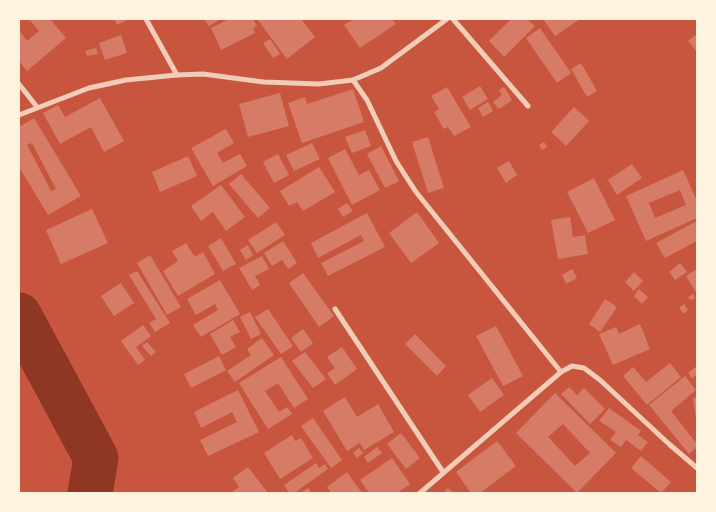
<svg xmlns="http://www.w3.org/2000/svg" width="716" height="512" viewBox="0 0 716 512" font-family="Cabin,sans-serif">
  <rect width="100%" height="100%" fill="#c8553d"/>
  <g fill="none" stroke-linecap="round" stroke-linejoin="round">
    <polyline stroke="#8f3625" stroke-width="45" points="19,315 96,458 90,493"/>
  </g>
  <g fill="#d67c66" fill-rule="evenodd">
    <polygon points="29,19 50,19 66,38 27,71 19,61 19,30 27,41 39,31"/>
    <polygon points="114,19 129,19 117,25"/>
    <polygon points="204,19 221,19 209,26"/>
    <polygon points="229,19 253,19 257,26 253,28 255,33 221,50 211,28"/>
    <polygon points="257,19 301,19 315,37 287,59"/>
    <polygon points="354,19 392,19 396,24 360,48 344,25"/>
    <polygon points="511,19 527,19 535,26 504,57 489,41"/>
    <polygon points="543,19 580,19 555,36"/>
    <polygon points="540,28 571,73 557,83 526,38"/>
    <polygon points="697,34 697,52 688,41"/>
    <polygon points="121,35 127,53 105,60 99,43"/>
    <polygon points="270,39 280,54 273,58 263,43"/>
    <polygon points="96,48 98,54 87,56 85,51"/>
    <polygon points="581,63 597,91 587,97 571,69"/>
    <polygon points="480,86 488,99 470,110 462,97"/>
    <polygon points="447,87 471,127 454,136 448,127 444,129 434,112 439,109 431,96"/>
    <polygon points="504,87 512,100 499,109 493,102 502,95 499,90"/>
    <polygon points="353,89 364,122 302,143 288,103 305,97 307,104"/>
    <polygon points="280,93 289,126 248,137 239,104"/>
    <polygon points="100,98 124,141 104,152 91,127 60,144 43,113 58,105 65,117"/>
    <polygon points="488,102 493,111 483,117 478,108"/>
    <polygon points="574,107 589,121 566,146 551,132"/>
    <path d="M 34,118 L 81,196 L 48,215 L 19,167 L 19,127 ZM 32,143 L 56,189 L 51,191 L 27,145 Z"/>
    <polygon points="226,129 234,143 217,153 223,163 240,154 247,166 213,186 191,148"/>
    <polygon points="365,130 371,146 352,153 345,137"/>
    <polygon points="428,137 444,188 428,193 412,142"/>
    <polygon points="544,142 547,147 542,150 539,145"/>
    <polygon points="312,143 320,159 294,171 286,155"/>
    <polygon points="381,146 399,181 385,188 367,154"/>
    <polygon points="345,149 359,175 369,170 380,190 352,205 328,158"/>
    <polygon points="278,154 289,175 274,183 263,162"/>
    <polygon points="188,156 197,176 160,192 152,172"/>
    <polygon points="509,161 517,175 506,183 497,168"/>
    <polygon points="632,164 642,178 617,195 608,180"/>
    <polygon points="319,167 335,192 303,211 297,202 289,206 280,191"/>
    <path d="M 683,170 L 697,201 L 697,218 L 646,241 L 626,196 ZM 680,190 L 686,205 L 655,218 L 649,203 Z"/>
    <polygon points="241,174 270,208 258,218 229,184"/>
    <polygon points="594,178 615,220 588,233 567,192"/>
    <polygon points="221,185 245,217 226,231 213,212 201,221 191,206"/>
    <polygon points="347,203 353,211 343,217 338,209"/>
    <polygon points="92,209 108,243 61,264 46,230"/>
    <polygon points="417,212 439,243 411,263 389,233"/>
    <polygon points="367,213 385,247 328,276 321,263 364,241 361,235 318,258 311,243"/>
    <polygon points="570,217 573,237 585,235 588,254 558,259 551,220"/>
    <polygon points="697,221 697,241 665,258 656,243"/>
    <polygon points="276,222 285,235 257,253 248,240"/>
    <polygon points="221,238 236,264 223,271 208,246"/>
    <polygon points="283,241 297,263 288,269 282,260 272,266 264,253"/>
    <polygon points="186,243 195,257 203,252 215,274 178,296 163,271 178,261 172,251"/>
    <polygon points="248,245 253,255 246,260 240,250"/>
    <polygon points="150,255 181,307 167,315 137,263"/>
    <polygon points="262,256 269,269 255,276 260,285 252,290 239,268"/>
    <polygon points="680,263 687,272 675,280 669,272"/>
    <polygon points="572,269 577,278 566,284 562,275"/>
    <polygon points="697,269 697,294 686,276"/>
    <polygon points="137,271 170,323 155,332 149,323 156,319 129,275"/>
    <polygon points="634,272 643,281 634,291 625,282"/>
    <polygon points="303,273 334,316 319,327 289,283"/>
    <polygon points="220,280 240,314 201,337 193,325 218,310 215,304 196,315 187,299"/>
    <polygon points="121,283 134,303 114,316 101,296"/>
    <polygon points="639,289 648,297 642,304 634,296"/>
    <polygon points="693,294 695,298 691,300 688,297"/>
    <polygon points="605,299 617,307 600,332 589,324"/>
    <polygon points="684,304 688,310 684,314 679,308"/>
    <polygon points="268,309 293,346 281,354 255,317"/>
    <polygon points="250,312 261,334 251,339 240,317"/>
    <polygon points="233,320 240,332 230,337 236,347 222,355 210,334"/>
    <polygon points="640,324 650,349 613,365 599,334 616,327 619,334"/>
    <polygon points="143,325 151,336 136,347 145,360 138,365 121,341"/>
    <polygon points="496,326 523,376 503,386 476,336"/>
    <polygon points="303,329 313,343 301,352 291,338"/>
    <polygon points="415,334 446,366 437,376 405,344"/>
    <polygon points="262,338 274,355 235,382 227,371 251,355 247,349"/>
    <polygon points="147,342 156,352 151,356 142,346"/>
    <polygon points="342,347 357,369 335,385 327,373 335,368 327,357"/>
    <polygon points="305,352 326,379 313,388 292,361"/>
    <polygon points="219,356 226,370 191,388 184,374"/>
    <polygon points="281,357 308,399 294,408 278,383 265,391 279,412 287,407 292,414 268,429 239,383"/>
    <polygon points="670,363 681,377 647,405 623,376 633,367 646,382"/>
    <polygon points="697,366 697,375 692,378 688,373"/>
    <polygon points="685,376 696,390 671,411 697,444 697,447 689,454 649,405"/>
    <polygon points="492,378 504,395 480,412 468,395"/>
    <polygon points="569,387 577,395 584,388 605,409 590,424 561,394"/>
    <polygon points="238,390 259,432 208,456 200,440 237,422 232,412 201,428 194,412"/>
    <path d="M 555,393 L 616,453 L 577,493 L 516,433 ZM 563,424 L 590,453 L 575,466 L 548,437 Z"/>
    <polygon points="345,397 357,417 378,404 394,432 364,450 360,443 347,451 323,411"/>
    <polygon points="697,397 697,418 696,418 693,398"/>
    <polygon points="609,408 641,431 638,435 648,442 641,451 626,440 621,447 610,440 616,432 599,421"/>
    <polygon points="313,418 342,460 331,468 301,426"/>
    <polygon points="401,433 420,458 406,469 387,444"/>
    <polygon points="292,435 295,441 301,438 313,458 280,479 264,453"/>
    <polygon points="497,441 516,466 480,493 471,493 456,472"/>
    <polygon points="377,447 382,453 368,463 364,457"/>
    <polygon points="359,448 363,453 357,458 353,453"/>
    <polygon points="641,456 671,482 661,493 631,468"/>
    <polygon points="392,458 410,484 397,493 369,493 360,480"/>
    <polygon points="316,463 319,468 325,464 328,469 294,493 289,493 284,485"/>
    <polygon points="248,467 268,493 231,493 239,487 233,478"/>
    <polygon points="347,472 362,493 331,493 327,487"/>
    <polygon points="308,488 311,493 301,493"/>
    <polygon points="448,488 454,493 443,493"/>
  </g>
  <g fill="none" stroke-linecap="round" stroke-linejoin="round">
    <g stroke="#f1ccb7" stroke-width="5">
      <polyline points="146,19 177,75"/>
      <polyline points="453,19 528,106"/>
      <polyline points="353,80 367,100 396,161 416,192 561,372"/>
      <polyline points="19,84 37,107"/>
      <polyline points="19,115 89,88 126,80 177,75 203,74 264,82 319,84 353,80 381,68 447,19"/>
      <polyline points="335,309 443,472"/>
      <polyline points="420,493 561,372 572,366 584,368 600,380 669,444 697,468"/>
    </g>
  </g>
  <rect width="716" height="512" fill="none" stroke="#fff3e0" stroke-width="40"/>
</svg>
